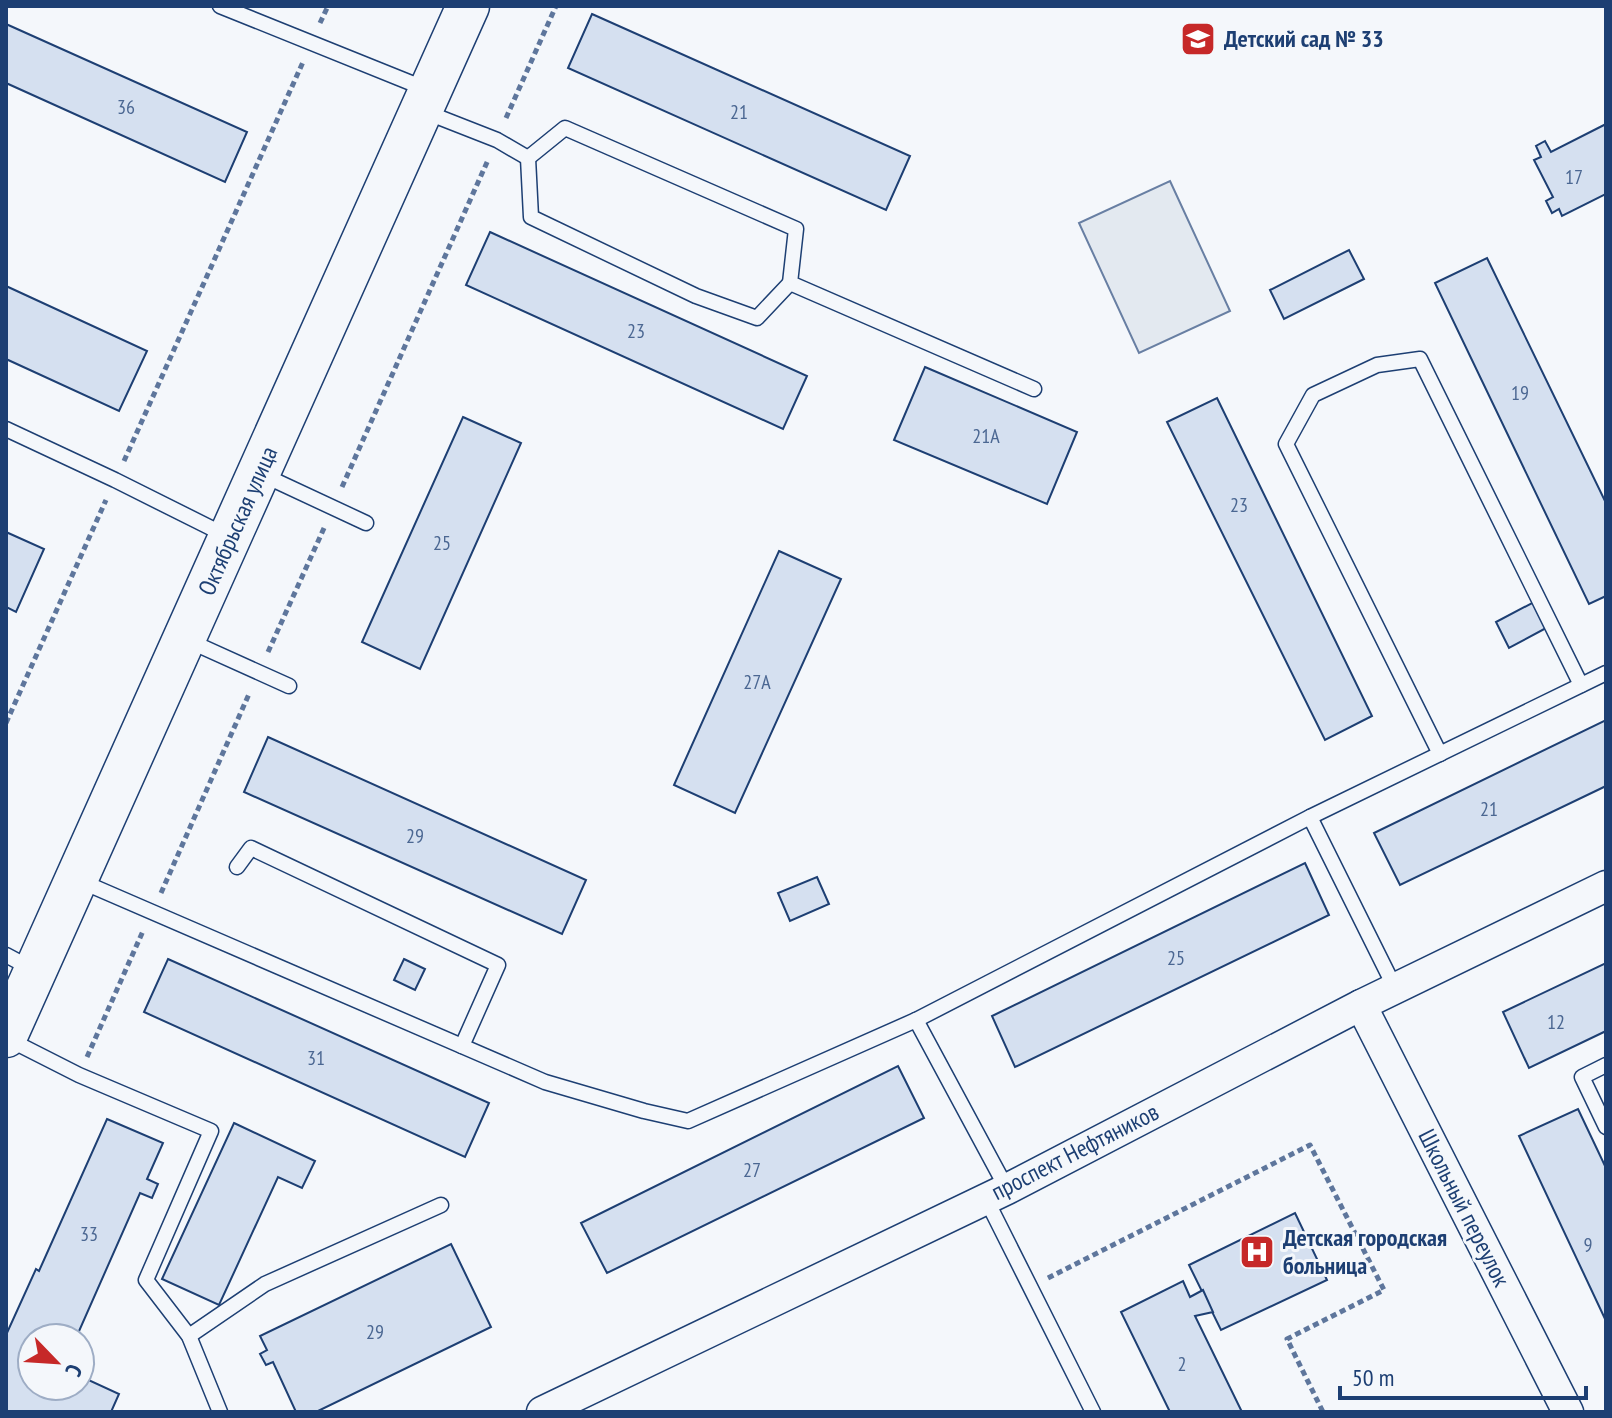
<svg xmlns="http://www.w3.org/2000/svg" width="1612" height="1418" viewBox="0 0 1612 1418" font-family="'PT Sans Narrow',sans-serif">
  <rect width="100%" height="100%" fill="#f4f7fb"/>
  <polygon fill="#e3e9f0" stroke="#687fa3" stroke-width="2" points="1170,181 1230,311 1139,353 1079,223"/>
  <g fill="#d5e0f0" stroke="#1d3f73" stroke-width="2">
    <polygon points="592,14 910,156 886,210 568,68"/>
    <polygon points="6,24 247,132 225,182 6,83"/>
    <polygon points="1606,124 1606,194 1562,216 1559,209 1552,213 1546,201 1553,197 1534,160 1541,157 1536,146 1545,141 1551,152"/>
    <polygon points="490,232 807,376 783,429 466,285"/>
    <polygon points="1349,250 1364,279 1284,319 1270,290"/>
    <polygon points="1487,258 1606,503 1606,596 1589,604 1435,283"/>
    <polygon points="6,286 147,351 119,411 6,359"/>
    <polygon points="925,367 1077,432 1047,504 894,440"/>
    <polygon points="1217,398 1372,716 1325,740 1167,422"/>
    <polygon points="463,417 521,443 420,669 362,642"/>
    <polygon points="6,532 44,549 16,612 6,607"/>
    <polygon points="779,551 841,579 735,813 674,785"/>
    <polygon points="1534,602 1548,627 1509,648 1496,622"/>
    <polygon points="1606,720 1606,786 1400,885 1374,833"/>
    <polygon points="268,737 586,880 562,934 244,792"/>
    <polygon points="1305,863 1329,915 1015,1067 992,1016"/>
    <polygon points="817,877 829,904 790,921 778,893"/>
    <polygon points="168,959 489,1103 465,1157 144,1012"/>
    <polygon points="404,959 425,969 415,990 394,980"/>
    <polygon points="1606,963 1606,1031 1529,1068 1503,1012"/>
    <polygon points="898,1066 924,1118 607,1273 581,1223"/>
    <polygon points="1578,1109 1606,1168 1606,1321 1519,1136"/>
    <polygon points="107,1119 163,1143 147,1179 158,1184 152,1198 140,1193 76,1338 32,1338 32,1386 80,1386 80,1376 119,1394 111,1412 6,1412 6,1335 36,1269 39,1271"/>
    <polygon points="234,1123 315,1161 302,1188 278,1177 219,1305 162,1279"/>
    <polygon points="1295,1213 1327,1280 1221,1330 1189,1265"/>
    <polygon points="451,1244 491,1327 316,1412 296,1412 273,1362 266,1365 260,1354 267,1350 260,1336"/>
    <polygon points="1183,1281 1190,1297 1203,1290 1213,1312 1195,1316 1242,1412 1170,1412 1121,1312"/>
  </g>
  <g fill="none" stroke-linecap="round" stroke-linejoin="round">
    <g stroke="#1d3f73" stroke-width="17">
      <g id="lane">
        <polyline points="220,6 426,89"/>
        <polyline points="423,111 497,140 528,158 565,128 796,229 790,283 1034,389"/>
        <polyline points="528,158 531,217 696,296 757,318 790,283"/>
        <polyline points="6,429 115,480 227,536"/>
        <polyline points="261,474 366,523"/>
        <polyline points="187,640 289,686"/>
        <polyline points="1440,754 1286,444 1313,395 1377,365 1420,359 1581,685"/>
        <polyline points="1310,817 1395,988"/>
        <polyline points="237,867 251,848 498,965 462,1046"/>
        <polyline points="78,880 545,1082 644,1111 688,1121 916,1020 1310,817 1606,673"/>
        <polyline points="6,955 34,970"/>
        <polyline points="916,1020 1007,1189"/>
        <polyline points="8,1039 79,1075 211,1131 146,1280 189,1336 220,1412"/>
        <polyline points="1606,1065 1582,1077 1606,1127"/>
        <polyline points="986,1199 1093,1412"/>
        <polyline points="189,1336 265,1284 441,1205"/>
      </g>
    </g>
    <g stroke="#1d3f73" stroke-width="33">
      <g id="street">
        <polyline points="1361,1005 1568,1412"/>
        <polyline points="542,1412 1007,1189 1361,1005 1606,886"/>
      </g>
    </g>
    <g stroke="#1d3f73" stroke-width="45">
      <polyline id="secondary" points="6,1036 468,6"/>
    </g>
    <g stroke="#5e769c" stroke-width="5" stroke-dasharray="6 4" stroke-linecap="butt">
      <polyline points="320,23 328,6"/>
      <polyline points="506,118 556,6"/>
      <polyline points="124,461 303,62"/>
      <polyline points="342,487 488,160"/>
      <polyline points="268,652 325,526"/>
      <polyline points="6,723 106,500"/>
      <polyline points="161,893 249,694"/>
      <polyline points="87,1057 143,931"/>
      <polyline points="1048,1278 1310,1145 1384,1290 1287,1339 1323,1412"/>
    </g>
    <use href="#lane" stroke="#f4f7fb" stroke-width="14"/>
    <use href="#street" stroke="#f4f7fb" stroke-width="30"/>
    <use href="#secondary" stroke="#f4f7fb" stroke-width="42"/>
  </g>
  <defs>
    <g id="school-square" transform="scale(1.8)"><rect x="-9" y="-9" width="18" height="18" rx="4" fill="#c62828" stroke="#f4f7fb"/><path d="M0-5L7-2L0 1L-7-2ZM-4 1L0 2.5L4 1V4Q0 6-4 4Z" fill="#fff"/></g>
    <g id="hospital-square" transform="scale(1.8)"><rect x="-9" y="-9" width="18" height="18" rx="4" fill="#c62828" stroke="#f4f7fb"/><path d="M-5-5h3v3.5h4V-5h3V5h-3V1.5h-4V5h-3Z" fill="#fff"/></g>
  </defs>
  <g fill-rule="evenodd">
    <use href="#school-square" x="1198" y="39"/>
    <use href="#hospital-square" x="1257" y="1252"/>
  </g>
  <g text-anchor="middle" stroke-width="6" stroke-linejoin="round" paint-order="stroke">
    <g font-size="20" fill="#4b6792">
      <text x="126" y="114">36</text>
      <text x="739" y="119">21</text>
      <text x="1574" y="184">17</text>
      <text x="636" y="338">23</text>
      <text x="1520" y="400">19</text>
      <text x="986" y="443">21А</text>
      <text x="1239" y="512">23</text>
      <text x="442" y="550">25</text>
      <text x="757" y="689">27А</text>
      <text x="1489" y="816">21</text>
      <text x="415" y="843">29</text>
      <text x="1176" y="965">25</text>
      <text x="1556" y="1029">12</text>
      <text x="316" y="1065">31</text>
      <text x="752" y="1177">27</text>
      <text x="89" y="1241">33</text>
      <text x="1588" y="1252">9</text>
      <text x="375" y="1339">29</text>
      <text x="1182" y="1371">2</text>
    </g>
    <g font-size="24" font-weight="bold" fill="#1d3f73" stroke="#f4f7fb" text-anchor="start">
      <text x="1224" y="47">Детский сад № 33</text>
      <text x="1283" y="1246">Детская городская<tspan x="1283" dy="28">больница</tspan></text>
    </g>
    <g font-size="24" fill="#1d3f73" stroke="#f4f7fb">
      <text transform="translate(238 521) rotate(-66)" y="8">Октябрьская улица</text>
      <text transform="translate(1075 1152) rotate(-27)" y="8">проспект Нефтяников</text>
      <text transform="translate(1464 1208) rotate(63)" y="8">Школьный переулок</text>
    </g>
  </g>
  <rect width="1612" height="1418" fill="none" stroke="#1d3f73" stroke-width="16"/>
  <g transform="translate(56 1362) rotate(115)"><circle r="38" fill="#f4f7fb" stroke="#9eadc5" stroke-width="2"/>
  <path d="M0-6L14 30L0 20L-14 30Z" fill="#c62828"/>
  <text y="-12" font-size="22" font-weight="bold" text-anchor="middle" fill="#1d3f73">С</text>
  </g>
  <path d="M1340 1386v12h246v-12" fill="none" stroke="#1d3f73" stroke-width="4"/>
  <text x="1352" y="1386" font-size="24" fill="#1d3f73" stroke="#f4f7fb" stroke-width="6" paint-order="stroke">50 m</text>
</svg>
